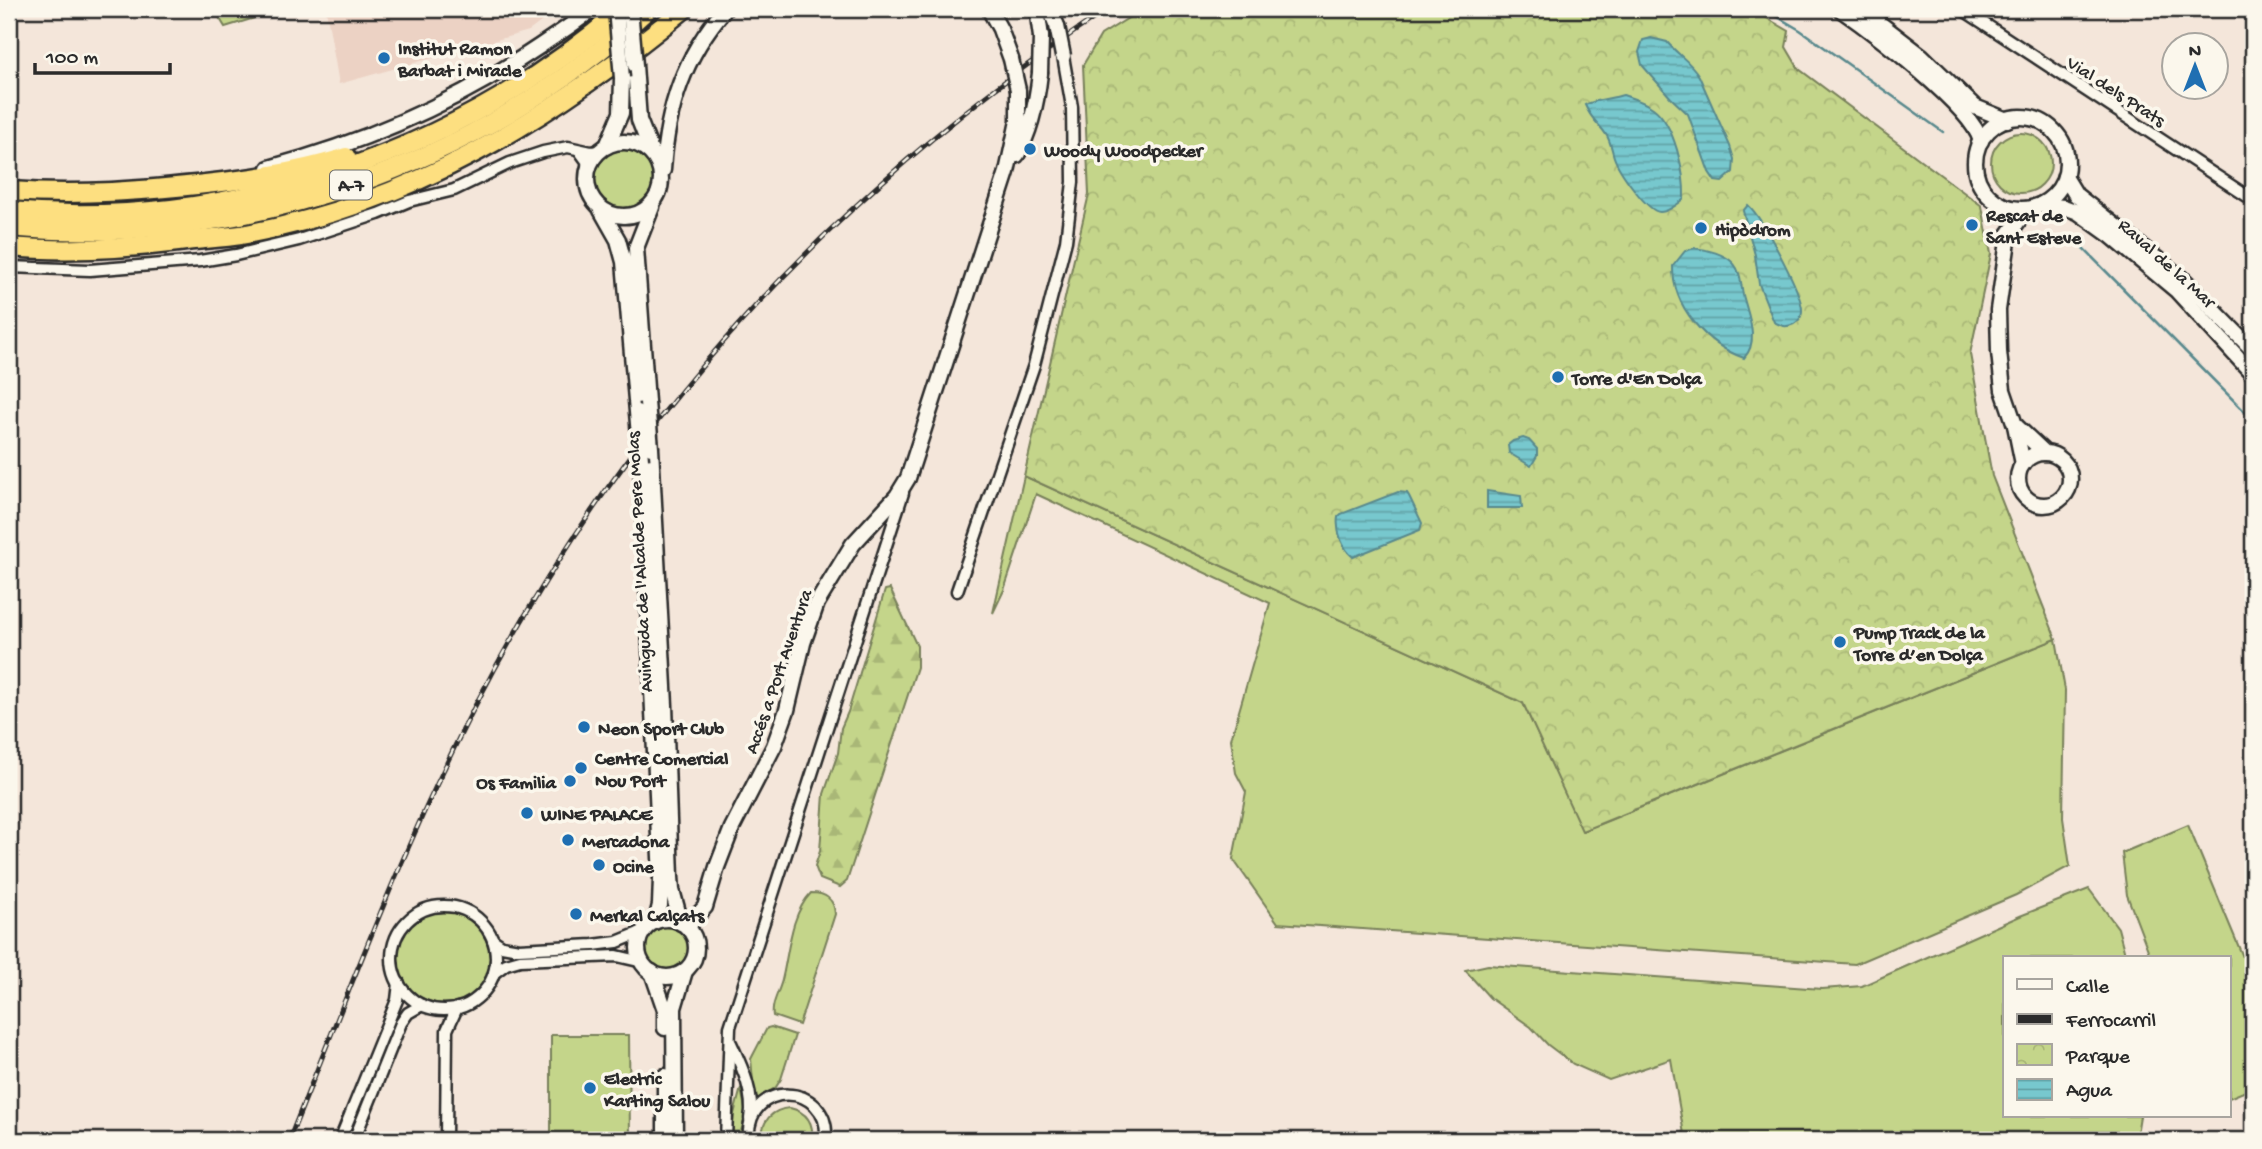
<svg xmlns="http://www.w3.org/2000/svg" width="2262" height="1149" viewBox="0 0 2262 1149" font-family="'Gochi Hand',sans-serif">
  <defs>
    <pattern id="forest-firs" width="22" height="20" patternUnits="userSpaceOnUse" patternTransform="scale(1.75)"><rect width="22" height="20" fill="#c4d58a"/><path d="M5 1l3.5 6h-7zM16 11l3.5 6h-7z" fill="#a9b777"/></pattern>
    <pattern id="park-crowns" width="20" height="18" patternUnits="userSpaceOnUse" patternTransform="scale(1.75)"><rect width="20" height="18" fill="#c4d58a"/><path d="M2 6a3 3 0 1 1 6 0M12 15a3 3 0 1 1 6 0" fill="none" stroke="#a9b777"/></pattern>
    <pattern id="water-rules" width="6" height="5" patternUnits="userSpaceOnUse" patternTransform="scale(1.75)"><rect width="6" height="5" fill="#77c8ce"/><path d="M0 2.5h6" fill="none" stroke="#62a3a7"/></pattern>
  </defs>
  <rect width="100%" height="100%" fill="#f4e6da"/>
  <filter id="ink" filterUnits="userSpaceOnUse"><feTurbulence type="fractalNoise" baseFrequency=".0143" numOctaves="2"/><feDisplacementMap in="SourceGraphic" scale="14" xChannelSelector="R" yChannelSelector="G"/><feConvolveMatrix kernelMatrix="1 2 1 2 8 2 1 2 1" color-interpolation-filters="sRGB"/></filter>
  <g filter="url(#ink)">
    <polygon fill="#ecd2c4" points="326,9 558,9 529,31 339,84"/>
    <g fill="#c4d58a" stroke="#78805a" stroke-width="2">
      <polygon points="214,9 284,9 225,27"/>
      <circle cx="2021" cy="163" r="30"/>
      <circle cx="624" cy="179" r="29"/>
      <polygon points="1024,476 1523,703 1583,831 2056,639 2065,690 2063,818 2070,866 2016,895 1855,964 1278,923 1233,859 1246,792 1236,773 1231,739 1270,603 1036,494 1004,590 993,613"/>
      <polygon points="2188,825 2253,981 2253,1088 2229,1098 2229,958 2151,958 2127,895 2122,853"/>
      <polygon points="2089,889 2118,928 2126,958 2005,958 2005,1116 2140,1116 2136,1140 1685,1140 1671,1059 1609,1080 1573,1064 1548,1045 1531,1027 1490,998 1465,970 1488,965 1822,989 1862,986 2020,916"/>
      <path d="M 811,893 C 825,893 834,898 835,914 L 799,1025 L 773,1016 C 771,1004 779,992 782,980 C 789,952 790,915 811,893 Z"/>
      <circle cx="444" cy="958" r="46"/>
      <circle cx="667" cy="948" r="22"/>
      <polygon points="771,1027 795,1035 781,1079 776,1087 755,1102 751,1059 767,1028"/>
      <polygon points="551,1035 629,1035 630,1140 551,1140"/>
      <polygon points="741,1088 746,1114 741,1131 742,1140 731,1140 734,1114"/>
      <path d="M 790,1108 C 807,1112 814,1123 812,1140 L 763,1140 C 760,1122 772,1109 790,1108 Z"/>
    </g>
    <polygon fill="url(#forest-firs)" stroke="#78805a" stroke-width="2" points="890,589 917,646 917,667 847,881 840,887 820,879 815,866 820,851 824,794 838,753 841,728 848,712 885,590"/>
    <polygon fill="url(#park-crowns)" stroke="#78805a" stroke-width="2" points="1143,9 1751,9 1789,31 1786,47 1799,69 1982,206 1991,254 1970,354 1992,476 2056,639 1582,831 1523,703 1024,476 1089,194 1083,65 1101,35"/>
    <g fill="url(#water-rules)" stroke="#59898d" stroke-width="2">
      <path d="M 1651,38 L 1667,42 C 1677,54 1691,62 1699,76 L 1730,146 L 1734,159 L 1733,172 L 1722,182 L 1715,181 L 1709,172 L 1688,114 L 1671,98 L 1642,65 L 1639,52 L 1643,40 Z"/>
      <path d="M 1623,95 C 1632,98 1645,102 1653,108 C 1675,124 1685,174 1684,199 C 1678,204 1668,212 1660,212 C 1647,212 1618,169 1614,157 C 1612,151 1611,143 1607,136 C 1599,123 1592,121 1585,105 C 1597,99 1610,99 1623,95 Z"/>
      <path d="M 1748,205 C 1762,217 1803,294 1802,311 C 1802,317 1799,321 1794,324 C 1785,328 1782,326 1774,322 L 1759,284 L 1755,255 L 1743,211 Z"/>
      <path d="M 1694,248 C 1706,249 1726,254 1734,264 C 1741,272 1741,285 1743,295 C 1748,315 1760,341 1744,358 C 1707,345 1672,307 1673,266 L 1685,251 Z"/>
      <polygon points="1523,438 1529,440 1537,449 1537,456 1531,466 1509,453 1508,445 1513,441"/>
      <polygon points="1487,491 1521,496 1522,508 1487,508"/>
      <path d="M 1398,492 L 1407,493 L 1409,496 L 1422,523 L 1420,530 L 1353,557 C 1342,548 1336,531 1338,517 L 1341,514 Z"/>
    </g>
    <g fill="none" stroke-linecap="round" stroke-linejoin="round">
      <g stroke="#59898d" stroke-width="2.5">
        <polyline points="1764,9 1800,30 1943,132"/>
        <polyline points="2083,248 2253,420"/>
      </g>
      <g stroke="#2b2b2b" stroke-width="15">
        <g id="street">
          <polyline points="1962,9 2253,200"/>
          <polyline points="579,150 587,161 588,171"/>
          <polyline points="9,267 90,270 200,261 236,255 299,240 378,214 409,201 454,190 510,163 543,152 568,147 591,152 600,151"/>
          <polyline points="957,591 1034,365 1066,241 1073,182 1072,107 1063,56"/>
          <circle cx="444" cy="958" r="52"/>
          <polyline points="493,940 502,946 519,949 593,945 617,942 644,931"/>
          <polyline points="494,973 506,964 520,960 617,956 643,962"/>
          <path d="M 731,1043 C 741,1065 755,1093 750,1119"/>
          <polyline points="340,1140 397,1000 399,983"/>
          <polyline points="354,1140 401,1023 408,1013 422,1005"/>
          <polyline points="446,1140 447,1030 457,1008"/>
          <polyline points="726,1140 730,1027 903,493"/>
          <path d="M 749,1140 C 744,1079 831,1080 826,1140"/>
        </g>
      </g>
      <g stroke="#2b2b2b" stroke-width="19">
        <g id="secondary">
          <polyline points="989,9 1000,29 1011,59"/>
          <polyline points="1037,9 1041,37"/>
          <polyline points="1050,9 1057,26"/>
          <path d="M 1840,9 C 1873,32 1971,106 1981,141"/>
          <polyline points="1861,9 1922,56 1975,107 2007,120"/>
          <polyline points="635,65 639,120 652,153"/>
          <circle cx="2021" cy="163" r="46"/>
          <circle cx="624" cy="179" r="37"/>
          <polyline points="607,146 621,113 622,78"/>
          <path d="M 1017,155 C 1031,131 1037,101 1040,73"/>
          <path d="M 269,168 C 366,142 457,102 540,46 C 557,34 576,23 592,9"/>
          <path d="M 663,170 C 667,108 684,56 725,9"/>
          <polyline points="2065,177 2076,195 2185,281 2253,350"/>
          <polyline points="2040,205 2064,207 2078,212 2110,235 2177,291 2253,374"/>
          <polyline points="601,210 618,240 624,262 637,412"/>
          <polyline points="647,402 636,248 652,207"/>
          <polyline points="2015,425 2045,453"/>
          <polyline points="651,448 665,705 671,877 672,890 681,923"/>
          <circle cx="2044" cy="479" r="26"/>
          <polyline points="641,460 661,878 660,905 656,921"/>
          <polyline points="2023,464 2015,425 2003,390 1999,352 1998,310 2009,234 2027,209"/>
          <circle cx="667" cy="948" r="29"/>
          <polyline points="687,927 705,907 717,867 732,828 774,746 787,710 803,643 817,603 853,544 897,496 908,478 1007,172 1018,121 1018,90"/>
          <polyline points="652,972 665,1010 665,1028"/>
          <polyline points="665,1076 665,1140"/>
          <polyline points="675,1140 674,1008 685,971"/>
        </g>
      </g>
      <g stroke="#2b2b2b" stroke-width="23">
        <g id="highway">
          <path d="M 9,191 C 81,196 142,191 214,183 C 258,178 304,171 346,157"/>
          <path d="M 9,211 C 230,231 456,154 623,9"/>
          <path d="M 9,227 C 238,249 480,166 648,9"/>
          <path d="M 9,247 C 66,252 121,249 178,242 C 199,239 220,238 241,235 C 412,204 552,118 684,9"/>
        </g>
      </g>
      <use href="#street" stroke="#fbf7ec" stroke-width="10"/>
      <use href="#secondary" stroke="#fbf7ec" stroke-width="14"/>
      <use href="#highway" stroke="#fddf80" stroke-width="18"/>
      <g stroke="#2b2b2b" stroke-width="5">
        <path id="rail" d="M 289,1140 C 348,994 403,846 475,706 C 623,419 839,186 1108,9"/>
      </g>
      <use href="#rail" stroke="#fbf7ec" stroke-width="2.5" stroke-dasharray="8" stroke-linecap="butt"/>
      <g stroke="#2b2b2b" stroke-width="19" stroke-linecap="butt">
        <g id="secondary-bridge">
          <polyline points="616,9 622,78"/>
          <polyline points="630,9 635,65"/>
          <polyline points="1057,26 1063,56"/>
          <polyline points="1011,59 1018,90"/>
          <polyline points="1040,73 1041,37"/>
          <polyline points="647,402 651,448"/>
          <polyline points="637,412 641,460"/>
        </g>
      </g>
      <use href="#secondary-bridge" stroke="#fbf7ec" stroke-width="14"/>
    </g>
  </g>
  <g fill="#1f6fb2" stroke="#fbf7ec" stroke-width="2.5">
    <circle cx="384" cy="58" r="7"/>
    <circle cx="1030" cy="149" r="7"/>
    <circle cx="1972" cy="225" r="7"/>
    <circle cx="1701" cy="228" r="7"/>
    <circle cx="1558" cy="377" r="7"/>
    <circle cx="1840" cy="642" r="7"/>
    <circle cx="584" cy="727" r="7"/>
    <circle cx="581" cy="768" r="7"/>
    <circle cx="570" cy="781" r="7"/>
    <circle cx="527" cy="813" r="7"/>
    <circle cx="568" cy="840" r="7"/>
    <circle cx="599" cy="865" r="7"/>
    <circle cx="576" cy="914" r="7"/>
    <circle cx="590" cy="1088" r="7"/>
  </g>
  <g text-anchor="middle" stroke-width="7" stroke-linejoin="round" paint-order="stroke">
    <rect fill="#fbf7ec" stroke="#696865" stroke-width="2" x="330" y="170.5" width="42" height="29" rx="5"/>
    <g font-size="18" font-weight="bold" fill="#2b2b2b">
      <text x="351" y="191">A-7</text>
    </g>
    <g font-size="19" font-weight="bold" fill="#2b2b2b" stroke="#fbf7ec" text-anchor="start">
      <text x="398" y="54">Institut Ramon<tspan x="398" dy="22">Barbat i Miracle</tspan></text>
      <text x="1044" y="156">Woody Woodpecker</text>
      <text x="1986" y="221">Rescat de<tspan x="1986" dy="22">Sant Esteve</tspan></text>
      <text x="1715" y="235">Hipòdrom</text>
      <text x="1572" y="384">Torre d'En Dolça</text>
      <text x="1854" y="638">Pump Track de la<tspan x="1854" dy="22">Torre d’en Dolça</tspan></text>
      <text x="598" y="734">Neon Sport Club</text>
      <text x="595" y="764">Centre Comercial<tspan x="595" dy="22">Nou Port</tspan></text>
      <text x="556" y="788" text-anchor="end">Os Familia</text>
      <text x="541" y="820">WINE PALACE</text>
      <text x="582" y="847">Mercadona</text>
      <text x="613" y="872">Ocine</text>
      <text x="590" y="921">Merkal Calçats</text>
      <text x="604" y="1084">Electric<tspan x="604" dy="22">Karting Salou</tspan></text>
    </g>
    <g font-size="19" fill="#2b2b2b" stroke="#fbf7ec">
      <text transform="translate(2117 90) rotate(33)" y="7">Vial dels Prats</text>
      <text transform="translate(2168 262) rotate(42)" y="7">Raval de la Mar</text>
      <text transform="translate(638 562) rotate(-93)" y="7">Avinguda de l'Alcalde Pere Molas</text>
      <text transform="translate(777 671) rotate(-71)" y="7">Accés a Port Aventura</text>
    </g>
  </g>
  <rect width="2262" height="1149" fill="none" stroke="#fbf7ec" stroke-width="35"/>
  <rect x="18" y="18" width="2227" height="1114" fill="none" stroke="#2b2b2b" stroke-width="2.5" filter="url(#ink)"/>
  <rect x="2003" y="956" width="228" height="161" fill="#fbf7ec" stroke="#a8a59f" stroke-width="2"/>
  <rect x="2017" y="979" width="35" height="10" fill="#fbf7ec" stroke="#a8a59f" stroke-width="2"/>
  <text x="2066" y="992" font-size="21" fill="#2b2b2b">Calle</text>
  <rect x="2017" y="1014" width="35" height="10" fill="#2b2b2b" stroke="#a8a59f" stroke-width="2"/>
  <text x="2066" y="1026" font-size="21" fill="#2b2b2b">Ferrocarril</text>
  <rect x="2017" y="1044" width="35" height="21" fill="url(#park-crowns)" stroke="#a8a59f" stroke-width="2"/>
  <text x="2066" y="1062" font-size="21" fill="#2b2b2b">Parque</text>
  <rect x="2017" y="1079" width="35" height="21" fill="url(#water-rules)" stroke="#a8a59f" stroke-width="2"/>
  <text x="2066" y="1096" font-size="21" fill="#2b2b2b">Agua</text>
  <g transform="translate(2195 66)"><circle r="33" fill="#fbf7ec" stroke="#a8a59f" stroke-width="2"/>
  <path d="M0-5L12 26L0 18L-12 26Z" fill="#1f6fb2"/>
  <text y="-10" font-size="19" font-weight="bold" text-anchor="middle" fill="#2b2b2b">N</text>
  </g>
  <path d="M35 63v10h135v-10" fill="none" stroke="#2b2b2b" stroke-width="3.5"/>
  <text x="46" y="63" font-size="21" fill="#2b2b2b" stroke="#fbf7ec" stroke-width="5" paint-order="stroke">100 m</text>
</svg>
